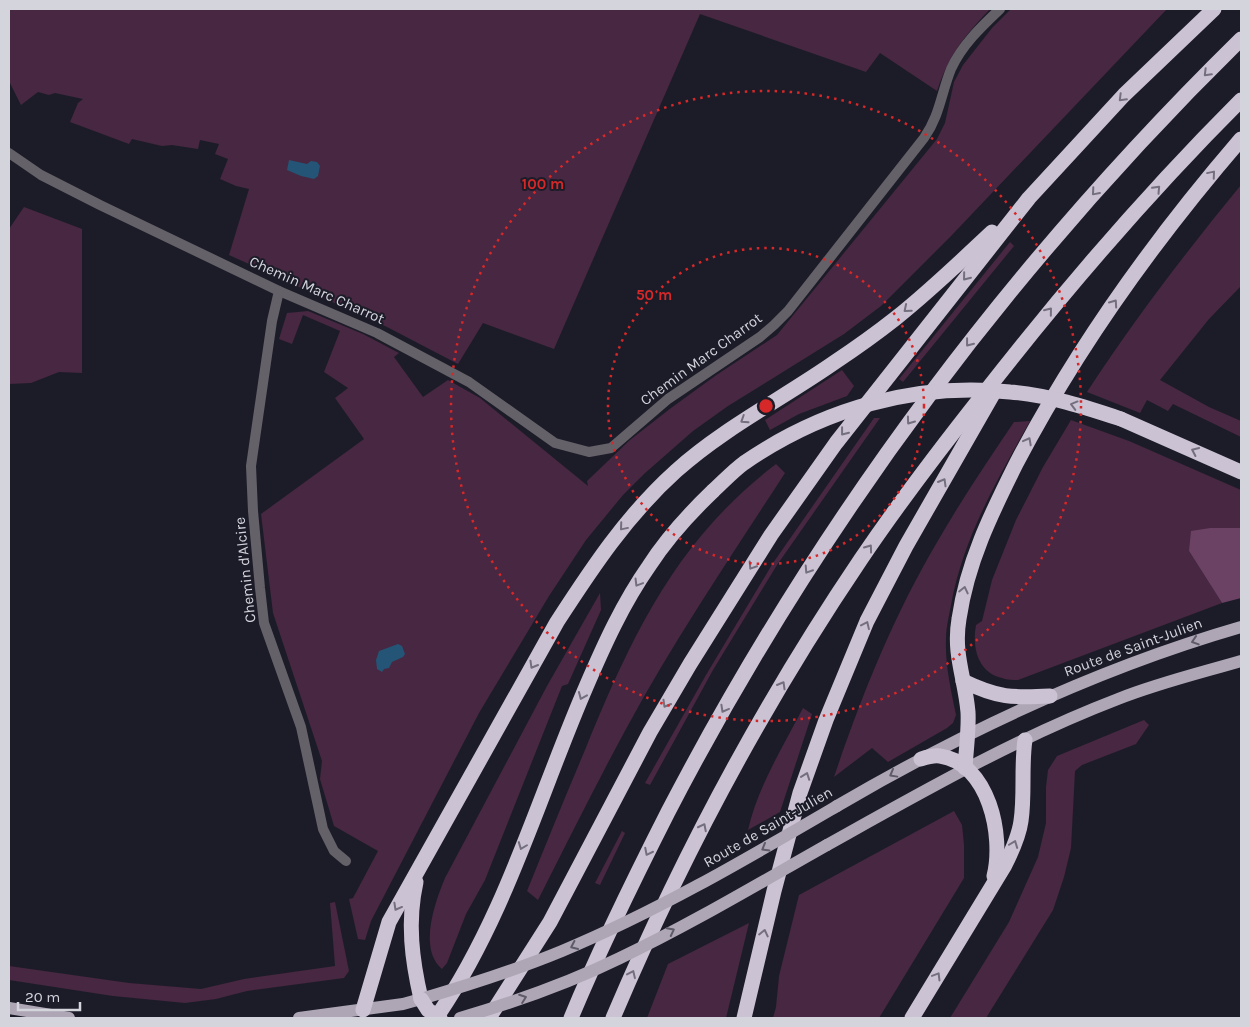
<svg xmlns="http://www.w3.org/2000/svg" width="1250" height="1027" viewBox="0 0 1250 1027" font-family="Karla,sans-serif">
  <rect width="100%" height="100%" fill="#1c1c29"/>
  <g fill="#472741">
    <path d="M 9,9 L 679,9 L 689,10 L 690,9 L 990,9 C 963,38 950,53 937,91 L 880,53 L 866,72 L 700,14 L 554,349 L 483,323 L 458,364 L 387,327 L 229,255 L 249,189 L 236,186 L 220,179 L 228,159 L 215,154 L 219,144 L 200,140 L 198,149 L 172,145 L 162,146 L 132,139 L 129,144 L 70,122 L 78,103 L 83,99 L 55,93 L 49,95 L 38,92 L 21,105 L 9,81 Z"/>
    <polygon points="1011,9 1167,9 952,235 881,306 844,334 728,406 693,431 644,474 623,495 586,540 549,596 479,713 371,921 365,940 358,939 349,899 353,898 378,851 334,826 320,779 322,761 273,613 261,514 364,439 335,398 348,388 324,372 340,331 303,315 292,344 279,339 287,313 308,311 363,334 399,353 394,357 423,397 448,380 480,398 588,486 587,481 630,440 671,408 715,376 777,335 937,139 945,123 954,82 963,65 992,28"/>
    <path d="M 1241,185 L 1241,286 L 1209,319 L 1160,380 L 1209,407 L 1241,421 L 1241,437 L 1173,404 L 1168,411 L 1147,400 L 1140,413 L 1087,392 C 1134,320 1186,252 1241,185 Z"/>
    <polygon points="24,207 82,229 82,373 59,372 31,383 9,384 9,229"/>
    <polygon points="1010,242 1014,246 903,382 899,379"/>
    <polygon points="842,370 854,386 847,396 799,414 770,430 765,420"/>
    <polygon points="874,418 880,418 777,565 713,670 650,785 645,783 706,675 773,563"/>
    <path d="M 1071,420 L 1129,441 L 1241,490 L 1241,528 L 1210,528 L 1189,551 L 1222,603 L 1018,680 C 1013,680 1007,680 1002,678 C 977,672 972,646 976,625 L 982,621 L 992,580 L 1016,520 L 1043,467 Z"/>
    <path d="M 1030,421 C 997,480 963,538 951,605 C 949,616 946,628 946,639 C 945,665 951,690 956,715 L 953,723 L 947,728 L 888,762 L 872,748 L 834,777 C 861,697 893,617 936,544 C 960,502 987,462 1014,422 Z"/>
    <path d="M 776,464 L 785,473 C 750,527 714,581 680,636 C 627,721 583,811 538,900 L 527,891 C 546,844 565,797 585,750 C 631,637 676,540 776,464 Z"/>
    <path d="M 600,593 L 601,610 L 568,684 L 562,686 L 485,880 L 466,914 L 447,963 L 442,969 C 418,949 435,902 445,878 L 547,686 Z"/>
    <path d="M 803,708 L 812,714 L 780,812 L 748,830 C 758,786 783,747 803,708 Z"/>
    <polygon points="1144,720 1149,725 1136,744 1082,765 1075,771 1071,848 1064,877 1053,910 986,1018 950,1018 1009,922 1038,857 1046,823 1046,787 1048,770 1057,756"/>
    <polygon points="954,811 962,825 964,845 964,878 879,1018 773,1018 776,1007 779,976 799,895"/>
    <polygon points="622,831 625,833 600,885 595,883"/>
    <polygon points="335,902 349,971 344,978 247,991 216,999 185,1003 113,996 9,980 9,966 129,983 201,989 244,979 335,966 330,903"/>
    <polygon points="749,923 726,1018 647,1018 668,964"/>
  </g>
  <polygon fill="#6b4264" points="1210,528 1241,528 1241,598 1222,603 1189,551 1191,531"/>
  <g fill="#245576">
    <polygon points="289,160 307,164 311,161 317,162 320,166 318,176 314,179 301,176 287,170"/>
    <polygon points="398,644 402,646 405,654 403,657 392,662 389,668 384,669 382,672 377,669 376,660 379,651"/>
  </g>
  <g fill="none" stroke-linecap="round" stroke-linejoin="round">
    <g stroke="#656168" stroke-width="10">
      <path d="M 9,153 L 41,175 L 100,205 L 279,291 L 377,333 L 469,382 L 555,443 L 589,452 L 611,448 L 668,399 L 760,337 L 774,325 L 788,311 L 924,138 C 940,115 941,94 951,69 C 962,45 981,27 1000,9"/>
      <polyline points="279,291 272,321 251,466 253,511 260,588 264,623 301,727 323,829 334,851 346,861"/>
    </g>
    <g stroke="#aea6b4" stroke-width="12">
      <path d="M 837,806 C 965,731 1099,668 1241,627"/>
      <path d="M 827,845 C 922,792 1016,738 1118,699 C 1158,683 1200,673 1241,661"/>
      <polyline points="9,1008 69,1018"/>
      <polyline points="299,1018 403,1004 421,999"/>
    </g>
    <g stroke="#cbc2d3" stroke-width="15">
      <polyline points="1121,419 1241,472"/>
      <path d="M 963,681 C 998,698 1012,698 1050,696"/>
      <path d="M 921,759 C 927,757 934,755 940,756 C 989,763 1004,836 994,876"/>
      <path d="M 965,768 C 966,750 969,730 968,712 C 965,678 953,654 959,619 C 967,563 991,514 1016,464 C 1077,347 1155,239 1241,139"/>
      <path d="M 416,882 C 407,922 412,960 421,999"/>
      <path d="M 363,1010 L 389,922 L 557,622 C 592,568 627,515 676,471 C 724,428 782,399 835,362 C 856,348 877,333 896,318 C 930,291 961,261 992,232"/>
      <path d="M 436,1018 C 505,918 538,798 586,687 C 604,645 623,603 649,566 C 667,538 689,514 713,491"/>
      <polyline points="489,1018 550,922 650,732 690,664 771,535 836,443 1029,198 1124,95 1214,9"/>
      <path d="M 571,1018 C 600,948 634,879 668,812 C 817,525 1011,265 1241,39"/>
      <path d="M 613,1018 C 680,860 765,701 861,559 C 899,503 940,449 982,396 C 1062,293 1148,193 1241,100"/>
      <polyline points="744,1018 774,891 800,793 826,720 867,621 906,546 993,394"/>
      <path d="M 912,1018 L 1005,865 C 1012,851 1019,836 1021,821 C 1025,794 1021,767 1025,740"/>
    </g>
    <g stroke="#aea6b4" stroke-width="12">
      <path d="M 421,999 C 469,985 516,970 562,951 C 658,911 748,858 837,806"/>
      <path d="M 460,1018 C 515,1002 569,983 620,958 C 691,924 758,884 827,845"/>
    </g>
    <g stroke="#cbc2d3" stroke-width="15">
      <path d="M 713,491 C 723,482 733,471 744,463 C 822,409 916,382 1010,392 C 1048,395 1085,407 1121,419"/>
      <polyline points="421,999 428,1010 440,1018"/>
    </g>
  </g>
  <defs><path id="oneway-chevron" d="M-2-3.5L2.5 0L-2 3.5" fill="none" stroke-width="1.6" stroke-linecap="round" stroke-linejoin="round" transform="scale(1.25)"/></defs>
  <g stroke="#746f7e">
    <use href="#oneway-chevron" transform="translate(1207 73) rotate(135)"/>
    <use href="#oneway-chevron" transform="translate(1122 98) rotate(135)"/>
    <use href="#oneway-chevron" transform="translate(1212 174) rotate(-50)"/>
    <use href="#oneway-chevron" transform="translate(1157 189) rotate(-47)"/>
    <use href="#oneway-chevron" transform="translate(1095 192) rotate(131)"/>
    <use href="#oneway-chevron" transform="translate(966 277) rotate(129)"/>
    <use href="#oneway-chevron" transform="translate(1114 303) rotate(-55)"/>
    <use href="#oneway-chevron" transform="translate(907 309) rotate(140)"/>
    <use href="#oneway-chevron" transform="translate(1049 311) rotate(-51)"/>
    <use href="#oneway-chevron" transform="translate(969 343) rotate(128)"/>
    <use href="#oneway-chevron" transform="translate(1074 405) rotate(-165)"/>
    <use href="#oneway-chevron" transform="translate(744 420) rotate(147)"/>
    <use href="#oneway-chevron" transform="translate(910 421) rotate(126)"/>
    <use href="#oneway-chevron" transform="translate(844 432) rotate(128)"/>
    <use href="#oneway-chevron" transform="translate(1028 441) rotate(-62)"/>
    <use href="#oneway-chevron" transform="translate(1195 451) rotate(-155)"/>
    <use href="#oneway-chevron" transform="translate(943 482) rotate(-60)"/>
    <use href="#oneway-chevron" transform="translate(623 527) rotate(130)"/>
    <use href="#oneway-chevron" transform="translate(869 548) rotate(-54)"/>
    <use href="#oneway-chevron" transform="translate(752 566) rotate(123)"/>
    <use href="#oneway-chevron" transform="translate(808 570) rotate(123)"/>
    <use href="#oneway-chevron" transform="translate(638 583) rotate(121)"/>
    <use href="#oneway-chevron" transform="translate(964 590) rotate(-77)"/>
    <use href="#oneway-chevron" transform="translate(866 625) rotate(-65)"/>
    <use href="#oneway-chevron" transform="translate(533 665) rotate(120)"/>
    <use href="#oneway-chevron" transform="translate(782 685) rotate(-60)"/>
    <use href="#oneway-chevron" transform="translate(582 696) rotate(113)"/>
    <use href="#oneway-chevron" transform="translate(666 704) rotate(120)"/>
    <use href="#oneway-chevron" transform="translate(724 709) rotate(119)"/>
    <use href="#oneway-chevron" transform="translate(806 776) rotate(-70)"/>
    <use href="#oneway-chevron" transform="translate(703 827) rotate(-63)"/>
    <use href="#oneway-chevron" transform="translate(1014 844) rotate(-69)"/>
    <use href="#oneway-chevron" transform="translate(522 846) rotate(111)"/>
    <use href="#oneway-chevron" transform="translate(648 852) rotate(117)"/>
    <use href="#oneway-chevron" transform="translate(397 907) rotate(119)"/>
    <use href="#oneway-chevron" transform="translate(764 933) rotate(-77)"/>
    <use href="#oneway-chevron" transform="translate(632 974) rotate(-65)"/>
    <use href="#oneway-chevron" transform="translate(937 976) rotate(-59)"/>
  </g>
  <g stroke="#5e5a68">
    <use href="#oneway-chevron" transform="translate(1195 641) rotate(162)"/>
    <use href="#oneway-chevron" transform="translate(893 774) rotate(151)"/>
    <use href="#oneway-chevron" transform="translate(765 848) rotate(150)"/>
    <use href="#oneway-chevron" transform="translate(671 931) rotate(-27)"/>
    <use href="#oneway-chevron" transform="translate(574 946) rotate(155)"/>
    <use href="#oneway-chevron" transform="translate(523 998) rotate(-20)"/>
  </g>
  <g fill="none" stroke="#d62828" stroke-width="2.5" stroke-dasharray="2.5 5">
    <circle cx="766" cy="406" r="158"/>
    <circle cx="766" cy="406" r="315"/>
  </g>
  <g text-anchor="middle" stroke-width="4" stroke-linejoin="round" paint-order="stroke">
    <g font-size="15" fill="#d4d4dd" stroke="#1c1c29">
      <text transform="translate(317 290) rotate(24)" y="5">Chemin Marc Charrot</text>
      <text transform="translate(701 359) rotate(-36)" y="5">Chemin Marc Charrot</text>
      <text transform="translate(245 570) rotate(-96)" y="5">Chemin d'Alcire</text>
      <text transform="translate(1133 647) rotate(-20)" y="5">Route de Saint-Julien</text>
      <text transform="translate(768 827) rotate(-30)" y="5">Route de Saint-Julien</text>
    </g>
  </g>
  <circle cx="766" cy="406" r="8" fill="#d62828" stroke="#1c1c29" stroke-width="2.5"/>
  <g font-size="15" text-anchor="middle" font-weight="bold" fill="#d62828" stroke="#1c1c29" stroke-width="4" stroke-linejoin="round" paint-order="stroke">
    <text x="543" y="189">100 m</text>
    <text x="654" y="300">50 m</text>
  </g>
  <rect width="1250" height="1027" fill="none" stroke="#d4d4dd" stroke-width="20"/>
  <path d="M18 1002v8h62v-8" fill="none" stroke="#d4d4dd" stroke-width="2.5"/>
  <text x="25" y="1002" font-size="15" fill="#d4d4dd" stroke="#1c1c29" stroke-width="4" paint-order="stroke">20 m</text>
</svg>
